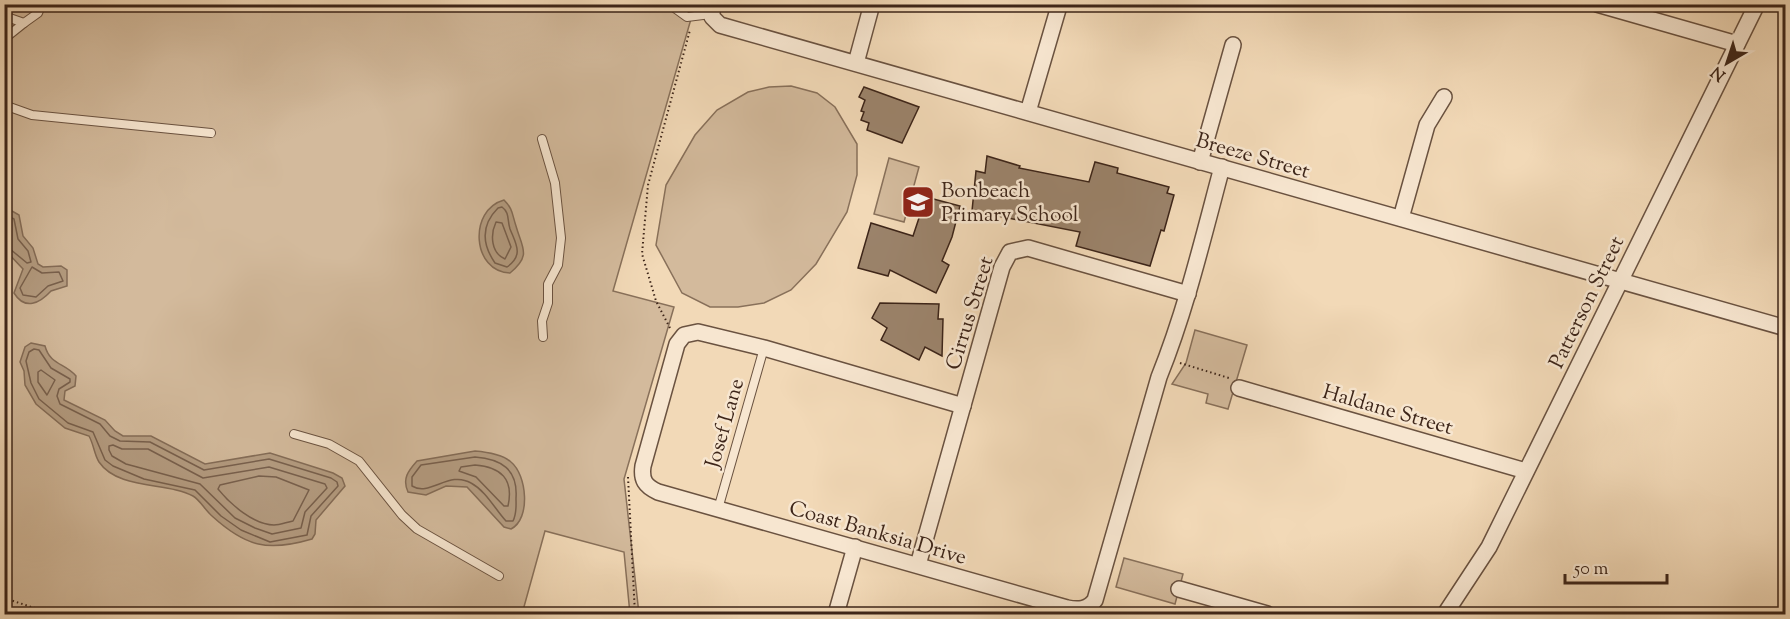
<svg xmlns="http://www.w3.org/2000/svg" width="1790" height="619" viewBox="0 0 1790 619" font-family="'Sorts Mill Goudy',serif">
  <rect width="100%" height="100%" fill="#f2d9b7"/>
  <filter id="stains"><feTurbulence type="fractalNoise" baseFrequency=".00333" numOctaves="4"/><feColorMatrix values="0 0 0 0 .2 0 0 0 0 .09 0 0 0 0 .02 0 0 0 .5 -.17"/></filter>
  <radialGradient id="worn" r=".72"><stop offset=".6" stop-color="#630" stop-opacity="0"/><stop offset="1" stop-color="#630" stop-opacity=".3"/></radialGradient>
  <g fill="#d3ba9c" stroke="#88705a" stroke-width="1.5">
    <polygon points="4,5 695,5 613,291 674,307 624,479 639,614 630,614 624,552 545,531 522,614 5,614"/>
    <polygon points="791,86 817,93 835,107 857,144 857,175 847,212 816,264 791,290 764,303 738,307 710,307 682,293 656,245 666,185 695,135 717,110 748,92 769,87"/>
    <polygon points="889,158 919,167 904,222 874,214"/>
    <polygon points="1195,330 1247,345 1228,409 1206,403 1208,394 1172,384 1186,363"/>
    <polygon points="1124,558 1183,574 1175,604 1116,587"/>
  </g>
  <g fill="#b49c81" stroke="#846c57" stroke-width="1.5">
    <path d="M 504,200 C 513,209 512,214 516,226 C 522,248 532,255 510,273 C 472,272 468,210 504,200 Z"/>
    <path d="M 5,207 L 19,215 L 23,236 L 33,248 L 38,264 L 43,267 L 61,266 L 67,270 L 67,286 L 51,291 C 40,303 25,311 14,293 L 23,269 L 5,250 Z"/>
    <path d="M 31,343 L 45,346 C 50,365 65,363 76,376 L 75,386 L 65,391 L 64,400 L 105,420 L 115,431 L 123,436 L 151,436 L 205,464 L 270,453 L 333,473 L 342,478 L 345,486 L 316,520 L 315,534 L 312,539 C 268,552 246,547 212,516 C 205,510 200,500 193,496 C 168,482 118,490 99,462 C 94,454 94,445 89,436 L 65,428 L 36,404 L 25,385 L 24,371 L 20,362 L 25,347 Z"/>
    <path d="M 475,451 C 487,452 502,454 511,462 C 527,475 531,519 511,529 L 504,527 L 467,487 L 446,486 L 426,495 L 408,492 C 402,479 408,471 417,461 Z"/>
  </g>
  <g fill="none" stroke-linecap="round" stroke-linejoin="round">
    <g stroke="#78604d" stroke-width="1.5">
      <path d="M 498,208 L 502,207 C 510,213 507,220 510,229 C 516,244 524,255 507,267 L 495,263 C 482,244 481,225 498,208 Z"/>
      <polyline points="4,214 14,219 18,239 28,251 31,262 27,263 10,249 4,247"/>
      <path d="M 496,222 L 502,223 L 511,247 L 505,259 C 491,253 490,235 496,222 Z"/>
      <polygon points="32,267 42,273 59,272 63,281 48,286 36,297 23,295 20,288"/>
      <polygon points="34,349 39,350 51,368 70,379 70,382 59,389 57,396 60,404 100,424 110,436 120,441 150,442 204,470 269,459 331,478 337,482 338,486 311,516 307,535 270,542 241,530 221,516 195,490 144,479 113,466 105,460 93,432 68,423 39,399 31,383 26,361 29,352"/>
      <polygon points="41,370 55,380 47,395 38,382 38,372"/>
      <polygon points="113,445 122,449 148,449 203,478 269,467 325,484 327,488 305,512 301,528 272,534 255,528 235,518 200,484 126,464 112,456 109,450 109,446"/>
      <path d="M 475,457 C 501,459 518,469 516,498 C 516,506 517,513 513,521 L 506,521 C 495,509 486,491 471,483 C 449,470 430,497 412,486 L 412,477 L 421,465 Z"/>
      <path d="M 475,465 C 501,467 514,479 508,506 L 504,506 L 476,477 L 459,471 L 461,467 Z"/>
      <path d="M 259,476 L 276,477 L 309,490 L 293,521 C 287,522 280,525 274,525 C 254,525 230,504 218,489 L 220,485 Z"/>
    </g>
  </g>
  <g fill="#9b836b" stroke="#3d2519" stroke-width="1.5">
    <polygon points="864,87 919,107 902,143 867,130 869,123 861,120 864,112 861,111 865,100 859,97"/>
    <polygon points="987,156 1020,166 1019,168 1089,182 1095,162 1118,168 1117,173 1169,187 1167,193 1174,195 1164,231 1161,230 1150,266 1076,246 1080,232 972,211 976,171 985,173"/>
    <polygon points="926,197 960,206 952,237 942,261 949,265 936,293 890,270 888,276 858,268 871,223 913,236"/>
    <polygon points="880,303 939,304 938,319 943,319 942,356 925,347 919,360 881,340 887,328 872,318"/>
  </g>
  <g fill="none" stroke-linecap="round" stroke-linejoin="round">
    <g stroke="#6a5240" stroke-width="10">
      <g id="lane">
        <polyline points="669,4 687,17 711,14"/>
        <polyline points="476,7 481,4"/>
        <polyline points="4,16 24,23 38,13 42,4"/>
        <polyline points="4,39 24,23"/>
        <polyline points="4,105 32,115 211,133"/>
        <polyline points="542,139 555,183 561,238 558,265 548,284 548,303 542,321 543,337"/>
        <polyline points="294,434 329,444 359,461 402,515 417,529 499,576"/>
        <polyline points="718,509 764,348"/>
      </g>
    </g>
    <g stroke="#6a5240" stroke-width="18">
      <g id="street">
        <polyline points="712,4 712,17 720,25 1786,328"/>
        <polyline points="1597,4 1737,44"/>
        <polyline points="856,63 872,4"/>
        <polyline points="1028,112 1059,6"/>
        <polyline points="1200,162 1233,45"/>
        <polyline points="1401,218 1427,125 1444,97"/>
        <polyline points="1239,388 1526,471"/>
        <path d="M 963,406 L 764,348 L 698,332 L 684,335 L 677,344 L 643,466 C 641,480 645,486 658,492 L 1067,608 C 1078,610 1088,610 1095,600 L 1159,377 C 1186,310 1203,238 1222,167"/>
        <polyline points="918,565 1002,267 1010,252 1028,248 1188,294"/>
        <polyline points="1179,589 1267,614"/>
        <polyline points="836,614 855,547"/>
        <polyline points="1445,614 1489,547 1757,4"/>
      </g>
    </g>
    <g stroke="#3d2519" stroke-width="2" stroke-dasharray="1.5 3" stroke-linecap="butt">
      <polyline points="670,328 656,301 642,254 648,185 690,30"/>
      <polyline points="1180,363 1229,378"/>
      <polyline points="628,477 635,614"/>
      <polyline points="4,598 53,614"/>
    </g>
    <use href="#lane" stroke="#f7e6d0" stroke-width="8"/>
    <use href="#street" stroke="#f7e6d0" stroke-width="15"/>
  </g>
  <defs>
    <g id="school-square" transform="scale(1.725)"><rect x="-9" y="-9" width="18" height="18" rx="4" fill="#8f2418" stroke="#f7e6d0"/><path d="M0-5L7-2L0 1L-7-2ZM-4 1L0 2.5L4 1V4Q0 6-4 4Z" fill="#fff"/></g>
  </defs>
  <g fill-rule="evenodd">
    <use href="#school-square" x="918" y="202"/>
  </g>
  <g text-anchor="middle" stroke-width="5" stroke-linejoin="round" paint-order="stroke">
    <g font-size="21" fill="#3d2519" stroke="#f7e6d0">
      <text transform="translate(1253 155) rotate(16)" y="7">Breeze Street</text>
      <text transform="translate(1586 302) rotate(-64)" y="7">Patterson Street</text>
      <text transform="translate(969 313) rotate(-73)" y="7">Cirrus Street</text>
      <text transform="translate(1388 409) rotate(16)" y="7">Haldane Street</text>
      <text transform="translate(724 423) rotate(-74)" y="7">Josef Lane</text>
      <text transform="translate(878 532) rotate(16)" y="7">Coast Banksia Drive</text>
    </g>
    <g font-size="21" fill="#3d2519" stroke="#f7e6d0" text-anchor="start">
      <text x="941" y="197">Bonbeach<tspan x="941" dy="24">Primary School</tspan></text>
    </g>
  </g>
  <rect width="1790" height="619" fill="none" stroke="#f2d9b7" stroke-width="24"/>
  <rect x="6" y="6" width="1778" height="607" fill="none" stroke="#3d2519" stroke-width="3"/>
  <rect x="12" y="12" width="1766" height="595" fill="none" stroke="#3d2519" stroke-width="1.5"/>
  <g transform="translate(1727 63) rotate(219)" stroke="#f7e6d0" stroke-width="4.5" paint-order="stroke">
  <path d="M0-4.5L10 22L0 15L-10 22Z" fill="#3d2519"/>
  <text y="-9" font-size="16" font-weight="bold" text-anchor="middle" fill="#3d2519">N</text>
  </g>
  <path d="M1565 574v9h102v-9" fill="none" stroke="#3d2519" stroke-width="3"/>
  <text x="1574" y="574" font-size="18" fill="#3d2519" stroke="#f7e6d0" stroke-width="4.5" paint-order="stroke">50 m</text>
  <rect width="100%" height="100%" filter="url(#stains)"/>
  <rect width="100%" height="100%" fill="url(#worn)"/>
</svg>
